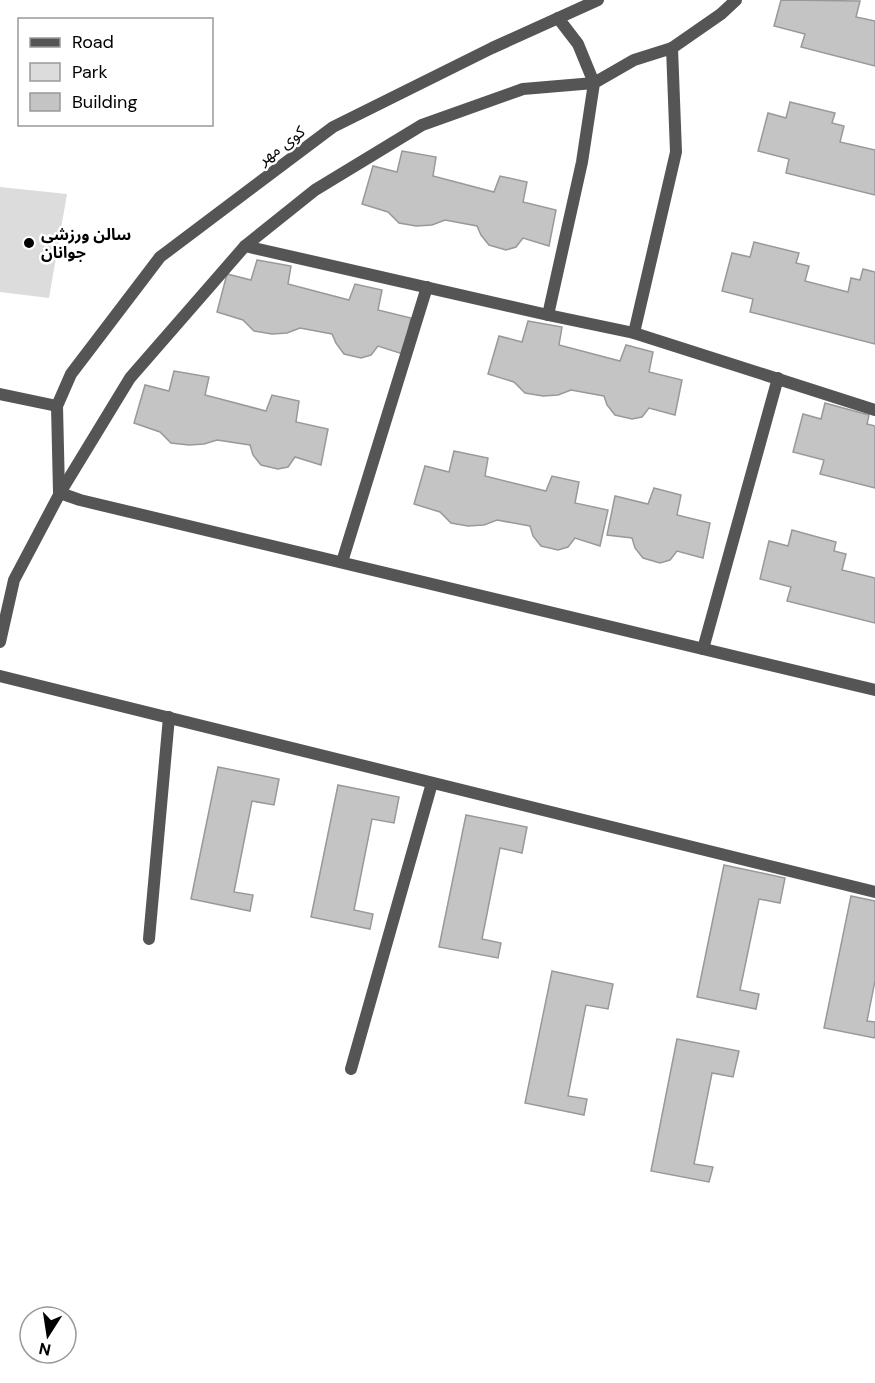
<svg xmlns="http://www.w3.org/2000/svg" width="875" height="1383" viewBox="0 0 875 1383" font-family="'DM Sans','Noto Sans Arabic',sans-serif">
  <rect width="100%" height="100%" fill="#fff"/>
  <polygon fill="#dcdcdc" points="0,187 67,194 49,298 0,292"/>
  <g fill="#c4c4c4" stroke="#999" stroke-width="1.5">
    <polygon points="781,0 860,1 856,17 875,21 875,66 801,47 805,34 774,26"/>
    <polygon points="790,102 835,113 832,123 844,126 840,142 875,150 875,195 786,173 789,159 758,151 768,113 786,118"/>
    <polygon points="402,151 436,157 433,176 494,192 500,176 527,182 523,202 556,210 549,246 523,238 516,247 506,250 489,245 481,235 477,226 445,220 432,225 416,226 399,223 388,212 362,204 373,166 397,172"/>
    <polygon points="754,242 799,253 796,263 809,266 805,281 848,292 851,278 860,280 863,269 875,272 875,344 750,312 753,299 722,291 732,253 750,257"/>
    <polygon points="257,260 291,266 288,284 349,300 355,284 382,290 378,310 411,318 403,354 378,346 371,355 361,358 344,354 336,343 332,334 300,328 287,333 272,334 254,331 243,320 217,312 227,274 251,280"/>
    <polygon points="528,321 562,327 559,345 620,361 626,345 653,352 649,372 682,380 675,415 649,408 642,417 632,419 615,415 607,405 604,396 571,390 558,395 543,396 525,393 514,382 488,374 499,336 522,342"/>
    <polygon points="174,371 209,377 205,395 266,411 272,395 299,401 296,422 328,429 321,465 295,457 288,467 278,469 261,465 253,455 250,445 217,440 204,444 189,445 171,443 160,432 134,423 145,385 169,391"/>
    <polygon points="825,403 869,415 867,424 875,426 875,488 820,474 824,460 793,452 803,414 821,419"/>
    <polygon points="454,451 488,458 485,476 546,491 552,476 579,482 575,503 608,510 600,546 575,538 568,547 558,550 541,546 533,536 530,526 497,520 484,525 468,526 451,523 440,512 414,504 425,466 449,472"/>
    <polygon points="654,488 681,495 677,515 710,523 703,558 677,551 670,560 660,563 643,558 635,548 632,538 607,535 615,496 648,504"/>
    <polygon points="792,530 836,542 834,551 846,554 842,570 875,578 875,623 787,601 791,587 760,579 769,541 788,546"/>
    <polygon points="218,767 279,779 274,805 252,801 234,892 253,895 250,911 191,899"/>
    <polygon points="338,785 399,797 394,823 372,819 354,910 373,914 370,929 311,917"/>
    <polygon points="466,815 527,827 522,853 500,848 482,939 501,943 498,958 439,947"/>
    <polygon points="724,865 785,878 780,903 759,899 740,990 759,994 756,1009 697,997"/>
    <polygon points="851,896 875,901 875,981 867,1021 875,1022 875,1038 824,1028"/>
    <polygon points="552,971 613,984 608,1009 586,1005 568,1096 587,1099 584,1115 525,1103"/>
    <polygon points="677,1039 739,1051 733,1077 712,1073 694,1164 713,1167 709,1182 651,1171"/>
  </g>
  <g fill="none" stroke-linecap="round" stroke-linejoin="round">
    <g stroke="#555" stroke-width="12">
      <polyline points="672,48 721,14 736,0"/>
      <polyline points="245,246 548,315 634,333"/>
      <polyline points="548,315 582,162 594,83 634,60 672,48 676,152 634,333 875,410"/>
      <polyline points="0,394 57,406"/>
      <polyline points="59,492 57,406 71,374 160,257 333,127 492,48 598,0"/>
      <polyline points="60,493 80,500 875,690"/>
      <polyline points="342,562 427,287"/>
      <polyline points="0,642 14,580 60,493 130,378 245,246 315,190 422,125 523,89 594,83 578,44 558,18"/>
      <polyline points="703,649 778,378"/>
      <polyline points="0,676 875,892"/>
      <polyline points="149,939 169,717"/>
      <polyline points="351,1069 432,783"/>
    </g>
  </g>
  <circle fill="#000" stroke="#fff" stroke-width="2" cx="29" cy="243" r="6"/>
  <g text-anchor="middle" stroke-width="5" stroke-linejoin="round" paint-order="stroke">
    <g font-size="16" fill="#000" stroke="#fff">
      <text transform="translate(281 145) rotate(-37)" y="6">کوی مهر</text>
    </g>
    <g font-size="16" font-weight="bold" fill="#000" stroke="#fff" text-anchor="start">
      <text x="41" y="240">سالن ورزشی<tspan x="41" dy="18">جوانان</tspan></text>
    </g>
  </g>
  <rect x="18" y="18" width="195" height="108" fill="#ffffff" stroke="#999999" stroke-width="1.5"/>
  <rect x="30" y="38" width="30" height="9" fill="#555555" stroke="#999999" stroke-width="1.5"/>
  <text x="72" y="48" font-size="18" fill="#000000">Road</text>
  <rect x="30" y="63" width="30" height="18" fill="#dcdcdc" stroke="#999999" stroke-width="1.5"/>
  <text x="72" y="78" font-size="18" fill="#000000">Park</text>
  <rect x="30" y="93" width="30" height="18" fill="#c4c4c4" stroke="#999999" stroke-width="1.5"/>
  <text x="72" y="108" font-size="18" fill="#000000">Building</text>
  <g transform="translate(48 1335) rotate(192)"><circle r="28" fill="#ffffff" stroke="#999999" stroke-width="1.5"/>
  <path d="M0-4.5L10 22L0 15L-10 22Z" fill="#000000"/>
  <text y="-9" font-size="16" font-weight="bold" text-anchor="middle" fill="#000000">N</text>
  </g>
</svg>
